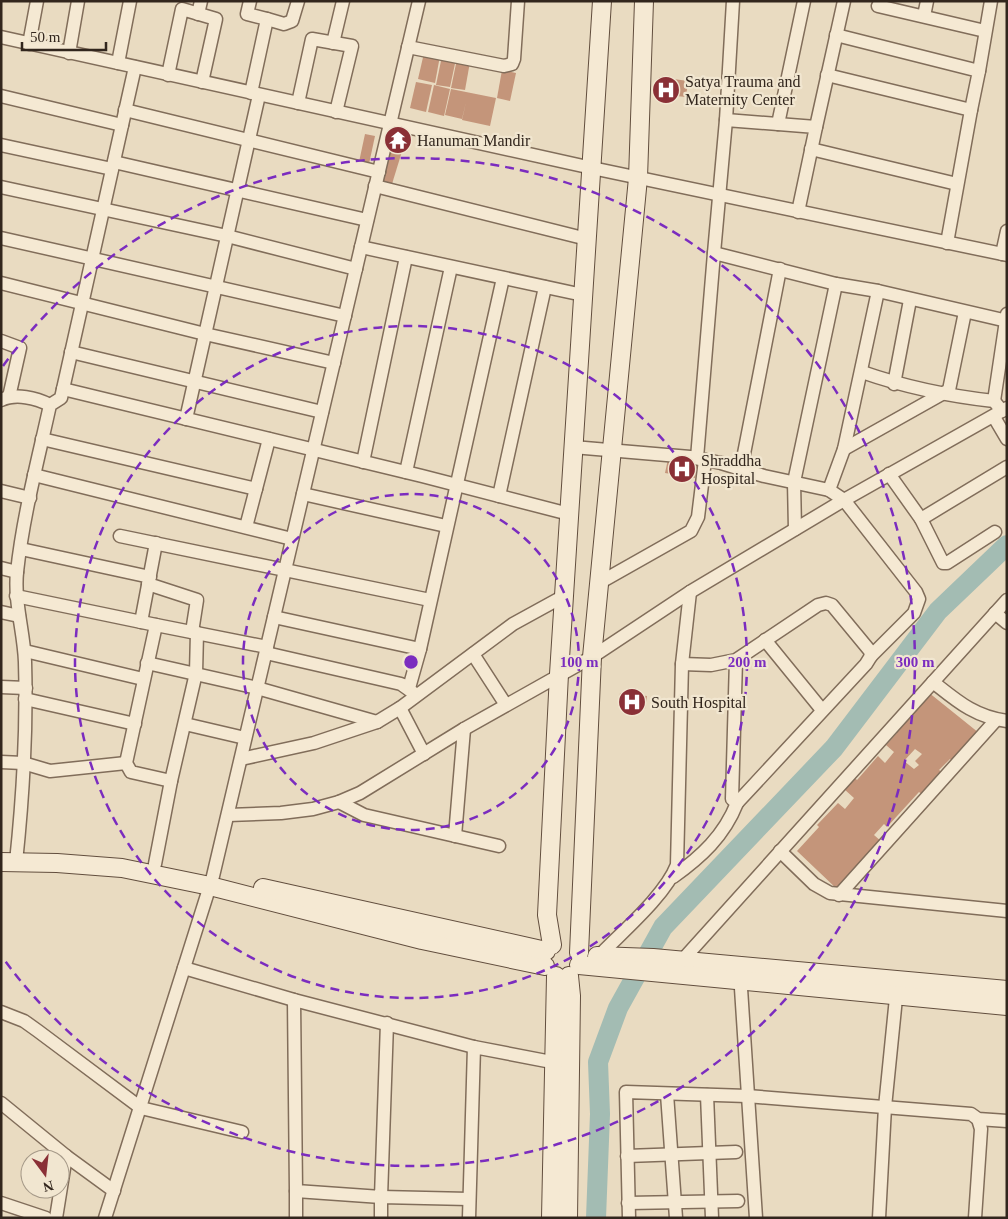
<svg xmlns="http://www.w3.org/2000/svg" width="1008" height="1219" viewBox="0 0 1008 1219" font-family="'Times New Roman',serif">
  <rect width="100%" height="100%" fill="#e9dbc1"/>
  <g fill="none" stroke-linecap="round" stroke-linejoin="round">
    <polyline stroke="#a3bcb3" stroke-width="20" points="596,1218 600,1114 598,1062 618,1008 663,927 834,748 938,611 1007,545"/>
  </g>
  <g fill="#c4957a" fill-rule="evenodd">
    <polygon points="424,53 440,56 435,83 418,79"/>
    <polygon points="442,56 456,59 450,87 436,85"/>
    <polygon points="457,59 470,62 465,90 451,88"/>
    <polygon points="502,70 516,73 510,101 497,98"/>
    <polygon points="659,77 688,81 686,97 657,94"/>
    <polygon points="416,82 432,85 426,112 410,108"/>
    <polygon points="434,85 450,89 444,116 428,112"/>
    <polygon points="451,89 496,98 490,126 462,120 466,102 462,119 445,115"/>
    <polygon points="394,132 407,135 392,184 380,181"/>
    <polygon points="365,134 375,136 369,164 359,162"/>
    <polygon points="668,459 698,463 695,478 665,473"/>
    <path d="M 928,692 L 979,733 L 952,761 L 950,759 L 939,770 L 942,772 L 924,796 L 919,792 L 887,827 L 884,824 L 874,835 L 882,842 L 838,890 L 797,851 L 819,827 L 817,825 L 838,803 L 845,809 L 854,798 L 844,789 L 854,777 L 857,780 L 878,756 L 885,763 L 894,752 L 886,745 L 897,733 L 894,731 ZM 915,749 L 922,754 L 915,761 L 919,765 L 914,769 L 904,761 Z"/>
    <polygon points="620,693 647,696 645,709 618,706"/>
  </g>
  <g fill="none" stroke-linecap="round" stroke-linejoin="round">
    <g stroke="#816d5a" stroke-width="15">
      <g id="street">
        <polyline points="250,1 247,14 267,19 251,93"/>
        <polyline points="878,6 985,31"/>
        <polyline points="198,14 201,1"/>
        <polyline points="924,16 927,1"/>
        <polyline points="267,19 284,24 292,21 298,1"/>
        <polyline points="836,35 979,71 971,110"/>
        <polyline points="1,37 592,168 1007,255"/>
        <polyline points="333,43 343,1"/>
        <polyline points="29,44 37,1"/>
        <polyline points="408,47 504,66 512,64 514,59 518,1"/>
        <polyline points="69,53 78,1"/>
        <polyline points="118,63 130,1"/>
        <polyline points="979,71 991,1"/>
        <polyline points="168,75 182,9 216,19 202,82"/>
        <polyline points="827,75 971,110 947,243"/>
        <polyline points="1,96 122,125"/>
        <polyline points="298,103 312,39 352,46 336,112"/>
        <polyline points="125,110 379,172"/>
        <polyline points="726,120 733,1"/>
        <polyline points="778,124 804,1"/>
        <polyline points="816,127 844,1"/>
        <polyline points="1,145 112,169"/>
        <polyline points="811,149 957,184"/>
        <polyline points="114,162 367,220"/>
        <polyline points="375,186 587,239"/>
        <polyline points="1,187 227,236 356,269"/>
        <polyline points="1,238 345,316"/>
        <polyline points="361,247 583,295"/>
        <polyline points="714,253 726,120 816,127 798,212"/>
        <polyline points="1002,254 1007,231"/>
        <polyline points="1,283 205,334 334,363"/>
        <polyline points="1,341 20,348 9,397"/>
        <polyline points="71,352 322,412"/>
        <path d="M 862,372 C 905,387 948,396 994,401 L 1002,411"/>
        <polyline points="894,384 910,300"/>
        <polyline points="63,389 422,476 569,514"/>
        <path d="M 1,400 C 16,393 36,398 50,405"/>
        <polyline points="994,401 1007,314"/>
        <polyline points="994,417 1007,439"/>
        <polyline points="186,419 259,95"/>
        <polyline points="42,439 256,489"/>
        <polyline points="573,447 690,457 721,463 764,476 829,490 844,500 916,592 919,599 914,613 871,656"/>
        <polyline points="844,449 949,390 965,312"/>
        <polyline points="697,458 714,253 836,284 878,291 1007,321"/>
        <polyline points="363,462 406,257"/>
        <polyline points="741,469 780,269"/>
        <polyline points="406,472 451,267"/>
        <polyline points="889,474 921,519 943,563 947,563 995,532"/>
        <polyline points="34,475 292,539"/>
        <polyline points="829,490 844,449 878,291"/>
        <polyline points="1,491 30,498"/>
        <polyline points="303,494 446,526"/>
        <polyline points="499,496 545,287"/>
        <polyline points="921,519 1007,467"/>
        <polyline points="246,527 269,439"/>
        <polyline points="795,529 794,482 836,284"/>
        <polyline points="120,536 430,600"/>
        <polyline points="21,549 150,577"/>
        <polyline points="1,568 17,572"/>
        <polyline points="599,583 691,531 698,517 705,460"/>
        <polyline points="148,584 197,600 192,632"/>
        <polyline points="16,596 156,625"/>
        <polyline points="1,612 19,616"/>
        <polyline points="995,613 1007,623"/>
        <polyline points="274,617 420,649"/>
        <polyline points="141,622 156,543"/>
        <polyline points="765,640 822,710"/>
        <polyline points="25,651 143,679"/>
        <polyline points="266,653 401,684 415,694"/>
        <polyline points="473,654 506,705"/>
        <polyline points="147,663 257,688 377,722"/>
        <polyline points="682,664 711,665 736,660 818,605 826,603 832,605 870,651 871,656 866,664 737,803 732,799 736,660"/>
        <path d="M 933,682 C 957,701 975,717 1007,721"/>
        <polyline points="1,687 26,688"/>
        <polyline points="409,688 420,649 503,278"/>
        <polyline points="25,699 135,724"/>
        <polyline points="400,708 424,754"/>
        <polyline points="185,724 245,738"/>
        <polyline points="241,759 314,743 377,722 400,708 513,624 564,596"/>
        <polyline points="1,762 23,763 50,771 126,763"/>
        <polyline points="171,781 196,673 197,633"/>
        <polyline points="339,802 364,815 499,846"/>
        <polyline points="228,815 281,813 313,809 339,802 360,793 464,729 592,657 690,592 844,500 1007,408"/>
        <polyline points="455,836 464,729"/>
        <polyline points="780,851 814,884 830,893 1007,911"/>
        <path d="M 16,862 C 23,796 27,728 25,662 C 24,632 14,603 17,572 C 23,516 38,460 50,405 L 61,398 L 135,67"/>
        <polyline points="155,864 171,781 131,772 126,763 156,625 267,647"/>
        <path d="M 673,877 C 701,857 724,836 737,803"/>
        <polyline points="839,895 996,720"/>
        <path d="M 599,956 C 622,932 665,896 677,865 L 682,664 L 690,592"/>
        <polyline points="678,965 1007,600"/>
        <polyline points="184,968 294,1000 474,1047"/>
        <polyline points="740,973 756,1218"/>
        <polyline points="294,1000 296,1191 381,1197 387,1023"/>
        <polyline points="1,1012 24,1021 38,1031 141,1108 242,1132"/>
        <polyline points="667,1094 676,1218"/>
        <polyline points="707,1095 712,1218"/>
        <polyline points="1,1103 66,1156 114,1191"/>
        <polyline points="627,1156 736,1152"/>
        <polyline points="1,1203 46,1218"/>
        <polyline points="628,1203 738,1201"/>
        <polyline points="56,1218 66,1156"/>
        <polyline points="105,1218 213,876 419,1"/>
        <polyline points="296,1218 296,1191"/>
        <polyline points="381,1218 381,1197 469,1199"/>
        <polyline points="469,1218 474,1047 562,1064"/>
        <polyline points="629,1218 626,1092 747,1096 971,1114 978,1119 1007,1121"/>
        <polyline points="879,1218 885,1107 897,988"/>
        <polyline points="975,1218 981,1129 978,1119"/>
      </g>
    </g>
    <g stroke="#624e3e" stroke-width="20">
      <g id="secondary">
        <polyline points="1,862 57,863 122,868 210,886 422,940 545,966"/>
        <polyline points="263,888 546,951"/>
        <polyline points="552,945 547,915 559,674 602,1"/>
        <polyline points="579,953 592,657 638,178 644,1"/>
        <polyline points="597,956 653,958 1007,990"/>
        <polyline points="579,965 1007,1006"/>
        <polyline points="551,1218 556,976"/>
        <polyline points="568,1218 571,996 569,976"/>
      </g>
    </g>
    <use href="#street" stroke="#f5e9d3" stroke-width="12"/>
    <use href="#secondary" stroke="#f5e9d3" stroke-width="18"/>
  </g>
  <g fill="none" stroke="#7b2cbf" stroke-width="2.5" stroke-dasharray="9 6">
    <circle cx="411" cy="662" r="168"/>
    <circle cx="411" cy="662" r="336"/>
    <path d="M3 366A504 504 0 1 1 3 958"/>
  </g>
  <defs>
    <g id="hospital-disc" transform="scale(1.4375)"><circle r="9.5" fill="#8a3036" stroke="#f1e6d0"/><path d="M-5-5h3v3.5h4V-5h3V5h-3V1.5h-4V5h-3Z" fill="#fff"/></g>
    <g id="temple-disc" transform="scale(1.4375)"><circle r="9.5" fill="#8a3036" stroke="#f1e6d0"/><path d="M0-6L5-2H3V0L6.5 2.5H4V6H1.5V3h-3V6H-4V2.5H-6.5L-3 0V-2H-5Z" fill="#fff"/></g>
  </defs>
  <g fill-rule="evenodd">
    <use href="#hospital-disc" x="666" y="90"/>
    <use href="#temple-disc" x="398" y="140"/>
    <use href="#hospital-disc" x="682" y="469"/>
    <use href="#hospital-disc" x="632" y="702"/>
  </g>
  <g text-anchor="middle" stroke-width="4.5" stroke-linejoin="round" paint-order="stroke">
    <g font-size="16" fill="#32261d" stroke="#f1e6d0" text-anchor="start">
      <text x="685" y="87">Satya Trauma and<tspan x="685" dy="18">Maternity Center</tspan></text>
      <text x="417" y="146">Hanuman Mandir</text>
      <text x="701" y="466">Shraddha<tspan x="701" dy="18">Hospital</tspan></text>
      <text x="651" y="708">South Hospital</text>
    </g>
  </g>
  <circle cx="411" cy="662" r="8" fill="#7b2cbf" stroke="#f1e6d0" stroke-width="2.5"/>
  <g font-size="15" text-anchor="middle" font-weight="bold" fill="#7b2cbf" stroke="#f1e6d0" stroke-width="4.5" stroke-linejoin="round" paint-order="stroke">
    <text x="579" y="667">100 m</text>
    <text x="747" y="667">200 m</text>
    <text x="915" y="667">300 m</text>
  </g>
  <rect width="1008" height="1219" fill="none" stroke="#32261d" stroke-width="5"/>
  <g transform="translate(45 1174) rotate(165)"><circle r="24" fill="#f1e6d0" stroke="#a59988"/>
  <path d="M0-4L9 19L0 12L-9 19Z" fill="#8a3036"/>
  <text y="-8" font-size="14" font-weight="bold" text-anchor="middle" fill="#32261d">N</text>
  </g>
  <path d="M22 42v8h84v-8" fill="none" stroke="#32261d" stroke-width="2.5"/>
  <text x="30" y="42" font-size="15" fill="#32261d" stroke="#f1e6d0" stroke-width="4" paint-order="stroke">50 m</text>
</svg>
